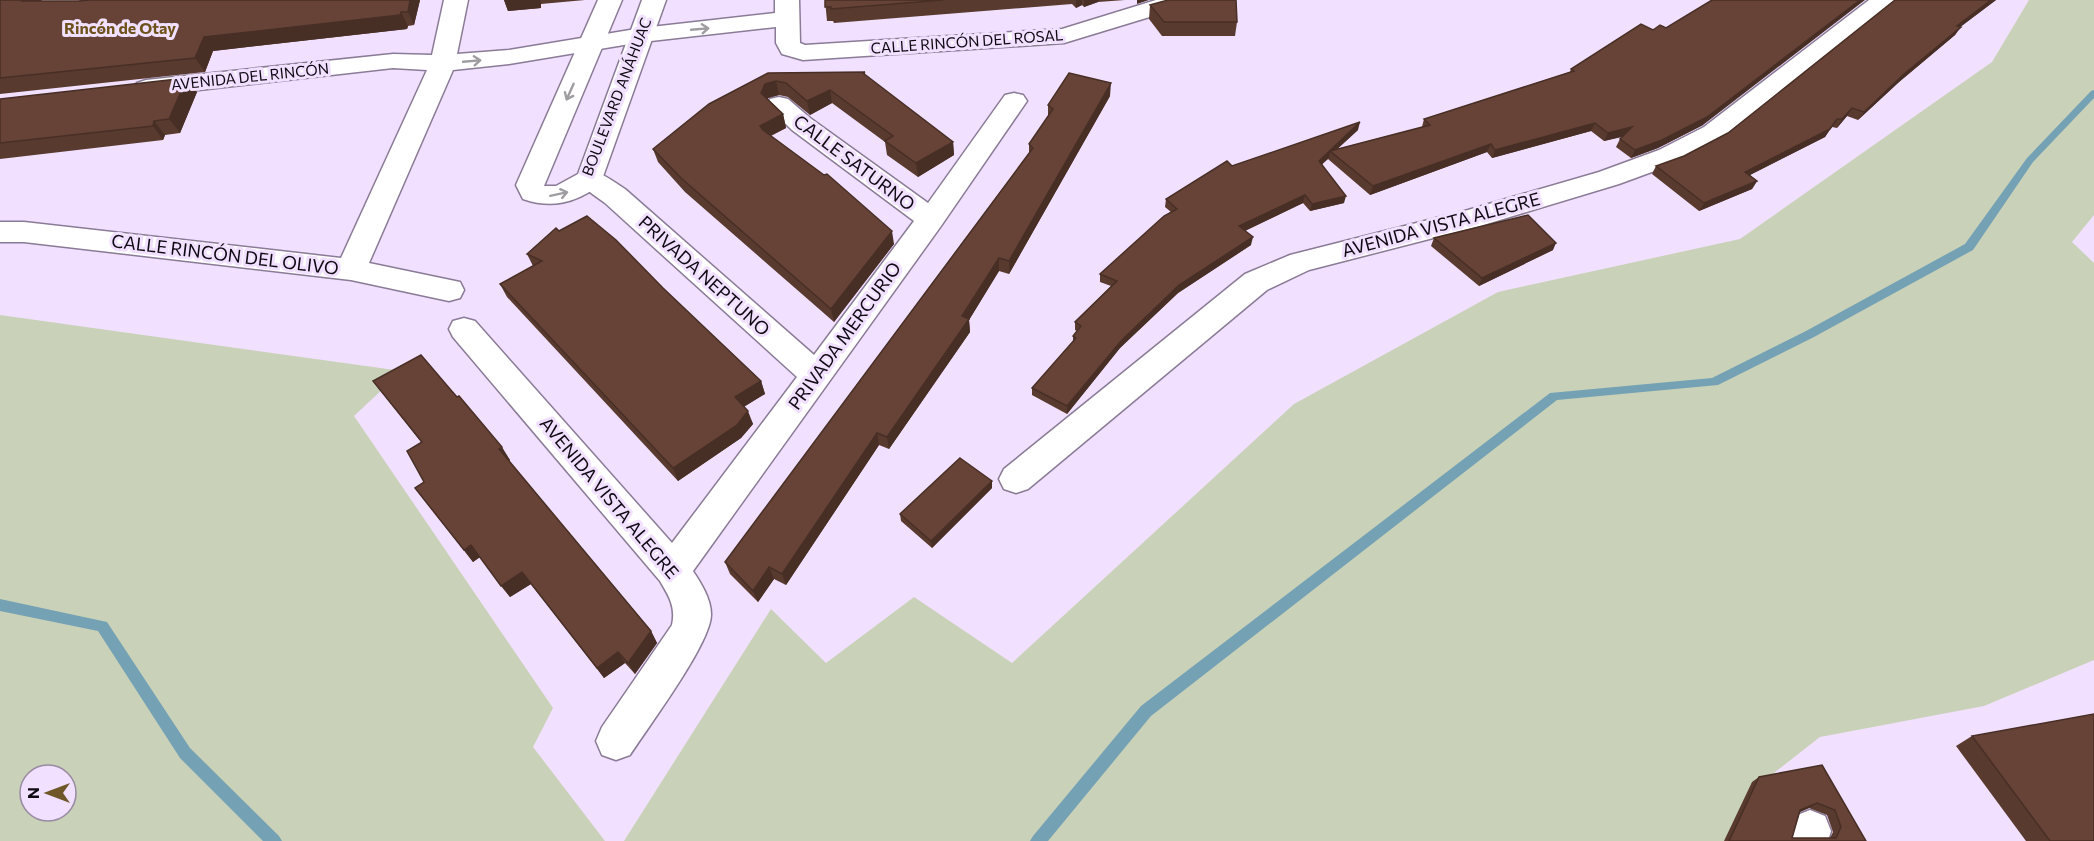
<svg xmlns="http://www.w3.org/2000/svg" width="2094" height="841" viewBox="0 0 2094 841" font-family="Commissioner,sans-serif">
  <rect width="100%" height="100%" fill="#f1e0ff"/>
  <g fill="#c9d2b9" fill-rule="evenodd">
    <polygon points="2029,0 2094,0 2094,215 2072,242 2094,263 2094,660 1984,706 1820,737 1756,787 1726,841 624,841 771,609 826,663 914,597 1012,663 1294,404 1498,292 1740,239 1992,62"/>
    <path d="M 0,315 L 402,371 L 354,416 L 553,708 L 533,747 L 605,841 L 0,841 ZM 30,775 L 66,775 L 66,811 L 30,811 Z"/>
  </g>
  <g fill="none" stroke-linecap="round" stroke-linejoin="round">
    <g fill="#75a1b4" fill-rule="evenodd">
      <polygon points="2094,90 2094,98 2033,162 1973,250 1814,337 1718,385 1557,400 1151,716 1048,841 1030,841 1033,836 1141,706 1550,393 1712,378 1806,331 1965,244 2027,158 2091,91"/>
      <polygon points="0,599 107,622 190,748 279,836 282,841 263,841 180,758 98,631 0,611"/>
    </g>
    <g stroke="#8a7b96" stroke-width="3">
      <g id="minor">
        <polygon points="444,0 468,0 457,54 509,50 642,28 775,13 775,0 799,0 800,43 805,45 1062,29 1156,0 1193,0 1189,5 1064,43 803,60 782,54 776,43 776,27 642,42 509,64 453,70 369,263 460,282 464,290 460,298 449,301 351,280 24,242 0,242 0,222 24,222 341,258 427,70 393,68 146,96 137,93 133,88 137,83 146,80 393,54 432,55"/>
        <polygon points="1869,0 1896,0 1722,139 1679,162 1619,184 1480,226 1309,270 1267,290 1028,489 1016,493 1004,489 999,479 1004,469 1245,274 1290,255 1468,210 1599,172 1659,150 1704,127"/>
        <path d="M 1014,93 L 1023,95 L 1027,101 L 941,226 L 693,571 C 701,583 711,599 711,614 C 712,642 648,727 630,755 L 616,760 L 602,755 L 596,741 L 602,727 L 672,625 C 676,607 669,596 660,581 L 453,337 L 449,329 L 453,321 L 464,318 L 475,321 L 672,543 L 797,377 L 605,203 L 580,185 L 576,179 L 580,173 C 599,168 610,180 625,189 L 814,355 L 914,221 L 792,130 L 766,105 L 770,99 L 779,97 L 788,99 L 810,118 L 928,203 L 1005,95 Z"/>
        <polygon points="1810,810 1825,816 1831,831 1828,841 1786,841 1795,816"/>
      </g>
    </g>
    <g stroke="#8a7b96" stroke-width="3">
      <path id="tertiary" d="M 598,0 L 622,0 L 544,186 L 556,186 L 578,174 L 642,0 L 666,0 L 600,185 C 575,203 552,209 523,199 L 516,185 Z"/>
    </g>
    <use href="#minor" fill="#fff" fill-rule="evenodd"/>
    <use href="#tertiary" fill="#fff" fill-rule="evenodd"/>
  </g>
  <g fill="#593a2f" fill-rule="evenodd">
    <polygon points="0,0 41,1 420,0 414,25 408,26 407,29 213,51 205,72 0,94"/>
    <polygon points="504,0 585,0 541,4 541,8 508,11"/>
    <polygon points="825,0 1125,0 1098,2 1084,7 1082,5 1076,8 1072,4 834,23 833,21 827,21"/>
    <polygon points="1895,0 1996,0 1960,27 1955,35 1899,82 1858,120 1847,116 1837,128 1832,127 1825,137 1750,175 1757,181 1752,189 1699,211 1652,174 1656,166 1684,156 1728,133"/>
    <polygon points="1150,5 1237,22 1235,36 1162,36 1149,19"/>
    <polygon points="1571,69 1703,125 1658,148 1631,158 1616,147 1620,139 1622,137 1604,141 1591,131 1492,158 1487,152 1370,195 1328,159 1329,158 1322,164 1344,203 1310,211 1303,203 1245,231 1251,245 1178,293 1120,348 1067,414 1032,395 1032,388 1073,342 1073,336 1077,331 1075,330 1075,322 1111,286 1100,282 1100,274 1171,212 1165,207 1166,199 1232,166 1358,130 1337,149 1422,127 1424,119 1570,72"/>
    <polygon points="865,72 865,75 953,142 954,155 918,177 887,155 885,142 832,103 810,115 788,97 779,95 768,98 768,99 783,114 786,128 771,136 894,244 834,322 685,192 658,162 653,149 768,73"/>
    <polygon points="197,92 180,133 165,135 163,140 0,159 0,99"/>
    <polygon points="1110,96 1009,274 999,271 969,320 970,332 889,449 879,445 786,585 774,579 758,602 730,574 725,562 1029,153 1029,144 1048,117 1048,105"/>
    <polygon points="559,231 663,288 761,381 765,394 744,406 753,424 741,438 678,481 507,297 500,284 533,266 527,254"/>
    <polygon points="1434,238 1553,250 1479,286 1431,246"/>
    <polygon points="373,381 450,389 510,460 509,461 651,631 657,643 635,674 625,663 604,678 531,584 510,597 480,557 473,562 415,488 424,482 421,442"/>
    <polygon points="992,488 932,548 901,521 900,514"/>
    <polygon points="1972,736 2094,841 2026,841 1956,746"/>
    <path d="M 1822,765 L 1866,841 L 1724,841 L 1752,782 L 1759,777 ZM 1809,808 L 1827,815 L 1833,832 L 1830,838 L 1792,838 L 1800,812 Z"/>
  </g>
  <g fill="#482f26">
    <polygon points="23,0 42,0 33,15 22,1"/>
    <polygon points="410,0 420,0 414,25 408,12"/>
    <polygon points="504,0 540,0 541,4 541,8 508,11"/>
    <polygon points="1076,0 1082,0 1082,5 1076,8"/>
    <polygon points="1084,0 1099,0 1098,2 1084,7"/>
    <polygon points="1137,0 1149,0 1137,4"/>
    <polygon points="1860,0 1865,0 1703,125 1658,148 1631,158 1635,150"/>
    <polygon points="1991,0 1996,0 1951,34 1957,26"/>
    <polygon points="401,12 408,26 407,29 213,51 205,72 195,58 204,37"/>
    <polygon points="1961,27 1955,35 1899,82 1858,120 1864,112 1904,74"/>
    <polygon points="187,78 197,92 180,133 169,119"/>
    <polygon points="776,81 779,95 768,98 764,107 761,93 765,84"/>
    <polygon points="1111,83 1110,96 1009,274 1009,261"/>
    <polygon points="830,90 832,103 810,115 807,101"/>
    <polygon points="1852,108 1847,116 1837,128 1842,119"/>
    <polygon points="783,114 786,128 763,139 760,126"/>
    <polygon points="154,121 165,135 163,140 153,126"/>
    <polygon points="1360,122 1358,130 1333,153 1330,151 1329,158 1317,169 1319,161"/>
    <polygon points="1595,123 1591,131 1492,158 1495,150"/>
    <polygon points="1632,127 1628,135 1604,141 1608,133"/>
    <polygon points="1830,129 1825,137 1740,180 1745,172"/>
    <polygon points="953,142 954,155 918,177 916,163"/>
    <polygon points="1491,144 1487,152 1370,195 1373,186"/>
    <polygon points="1757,181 1752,189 1699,211 1704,203"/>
    <polygon points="1305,195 1303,203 1238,234 1239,226"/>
    <polygon points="1346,196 1344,203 1310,211 1312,204"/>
    <polygon points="892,231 894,244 834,322 831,309"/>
    <polygon points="1253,237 1251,245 1178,293 1120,348 1067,414 1067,406 1121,341 1179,285"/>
    <polygon points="1556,243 1553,250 1479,286 1482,278"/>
    <polygon points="999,258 999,271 969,320 970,332 889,449 887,437"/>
    <polygon points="761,381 765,394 739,410 735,397"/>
    <polygon points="748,411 753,424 741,438 678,481 673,468"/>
    <polygon points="877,433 879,445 786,585 782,574"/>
    <polygon points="502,447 510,460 507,462 499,449"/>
    <polygon points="992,481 992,488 932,548 931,541"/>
    <polygon points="471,545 480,557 473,562 464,550"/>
    <polygon points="769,567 774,579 758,602 753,591"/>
    <polygon points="522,572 531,584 510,597 501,586"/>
    <polygon points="651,631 657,643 635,674 628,663"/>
    <polygon points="618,652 625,663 604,678 597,668"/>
    <polygon points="1817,803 1809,808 1793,815 1800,810"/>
  </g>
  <g fill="#674337" stroke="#482f26" stroke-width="1.5" fill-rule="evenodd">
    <polygon points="0,0 23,0 22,1 78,1 91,0 410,0 408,12 401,12 400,15 204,37 195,58 0,78"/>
    <polygon points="825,0 943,0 831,9 831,7 825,7"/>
    <polygon points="1168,0 1236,0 1237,22 1164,22 1150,5"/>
    <polygon points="1712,0 1860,0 1707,117 1662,140 1635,150 1620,139 1632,127 1608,133 1595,123 1495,150 1491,144 1373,186 1330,151 1430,125 1424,119 1574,71 1571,69 1641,24 1653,30 1660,25 1666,28"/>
    <polygon points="1895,0 1991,0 1957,26 1961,27 1904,74 1864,112 1852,108 1842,119 1837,119 1830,129 1745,172 1757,181 1704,203 1656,166 1684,156 1728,133"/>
    <polygon points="865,72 863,73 953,142 916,163 885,141 893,136 830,90 807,101 786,83 776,81 765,84 761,93 783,114 760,126 763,130 824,175 827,174 892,231 831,309 681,178 653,149 709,104 768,73"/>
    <polygon points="1069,73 1111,83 1009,261 999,258 962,316 969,319 887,437 877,433 782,574 769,567 753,591 725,562 1033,148 1029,144 1053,109 1048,105"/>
    <polygon points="187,78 169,119 154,121 153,126 0,143 0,99"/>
    <polygon points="1360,122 1319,161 1346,196 1312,204 1305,195 1239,226 1253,237 1179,285 1121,341 1067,406 1032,388 1076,338 1073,336 1081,326 1075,322 1117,281 1100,274 1164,216 1177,209 1166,199 1227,161 1232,166"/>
    <polygon points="1528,215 1556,243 1482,278 1434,238"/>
    <polygon points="587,216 616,240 663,288 761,381 735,397 748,411 737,425 673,468 500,284 542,261 527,254 556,228 559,231"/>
    <polygon points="421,355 450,389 457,397 459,396 502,447 499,449 651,631 628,663 618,652 597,668 522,572 501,586 471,545 464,550 415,488 424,482 407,451 422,442 373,381"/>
    <polygon points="960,458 992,481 931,541 900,514"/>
    <polygon points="2094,714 2094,841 2050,841 1972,736"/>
    <path d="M 1822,765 L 1866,841 L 1729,841 L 1759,777 ZM 1817,803 L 1835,810 L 1841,827 L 1836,838 L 1792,838 L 1800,810 Z"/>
  </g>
  <defs><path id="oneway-shaft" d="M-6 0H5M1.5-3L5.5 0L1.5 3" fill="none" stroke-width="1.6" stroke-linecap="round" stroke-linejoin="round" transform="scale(1.5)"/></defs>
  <g stroke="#9f9da1">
    <use href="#oneway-shaft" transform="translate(700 29) rotate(-5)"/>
    <use href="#oneway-shaft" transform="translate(472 61) rotate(-5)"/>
    <use href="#oneway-shaft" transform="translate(570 92) rotate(114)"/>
    <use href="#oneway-shaft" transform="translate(559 194) rotate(-12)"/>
  </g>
  <g text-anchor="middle" stroke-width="6" stroke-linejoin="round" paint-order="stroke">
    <g font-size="15" fill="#0f0913" stroke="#f1e0ff">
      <text transform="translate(967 42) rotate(-4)" y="5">CALLE RINCÓN DEL ROSAL</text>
      <text transform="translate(250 77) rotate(-6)" y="5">AVENIDA DEL RINCÓN</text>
      <text transform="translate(617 97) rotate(-69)" y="5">BOULEVARD ANÁHUAC</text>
    </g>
    <g font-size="16" font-weight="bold" fill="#6e521b" stroke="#f1e0ff">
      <text x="120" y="34">Rincón de Otay</text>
    </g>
    <g font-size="18" fill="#0f0913" stroke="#f1e0ff">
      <text transform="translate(854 163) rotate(37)" y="6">CALLE SATURNO</text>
      <text transform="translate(1441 225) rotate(-15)" y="6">AVENIDA VISTA ALEGRE</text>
      <text transform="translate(225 255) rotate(7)" y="6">CALLE RINCÓN DEL OLIVO</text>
      <text transform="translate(704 276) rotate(42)" y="6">PRIVADA NEPTUNO</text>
      <text transform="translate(845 336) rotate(-54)" y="6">PRIVADA MERCURIO</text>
      <text transform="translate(609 498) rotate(50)" y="6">AVENIDA VISTA ALEGRE</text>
    </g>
  </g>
  <g transform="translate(48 793) rotate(270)"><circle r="28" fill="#f1e0ff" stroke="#978aa1" stroke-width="1.5"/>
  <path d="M0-4.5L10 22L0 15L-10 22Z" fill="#705728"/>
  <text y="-9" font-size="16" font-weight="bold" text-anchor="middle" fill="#0f0913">N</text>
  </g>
</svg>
